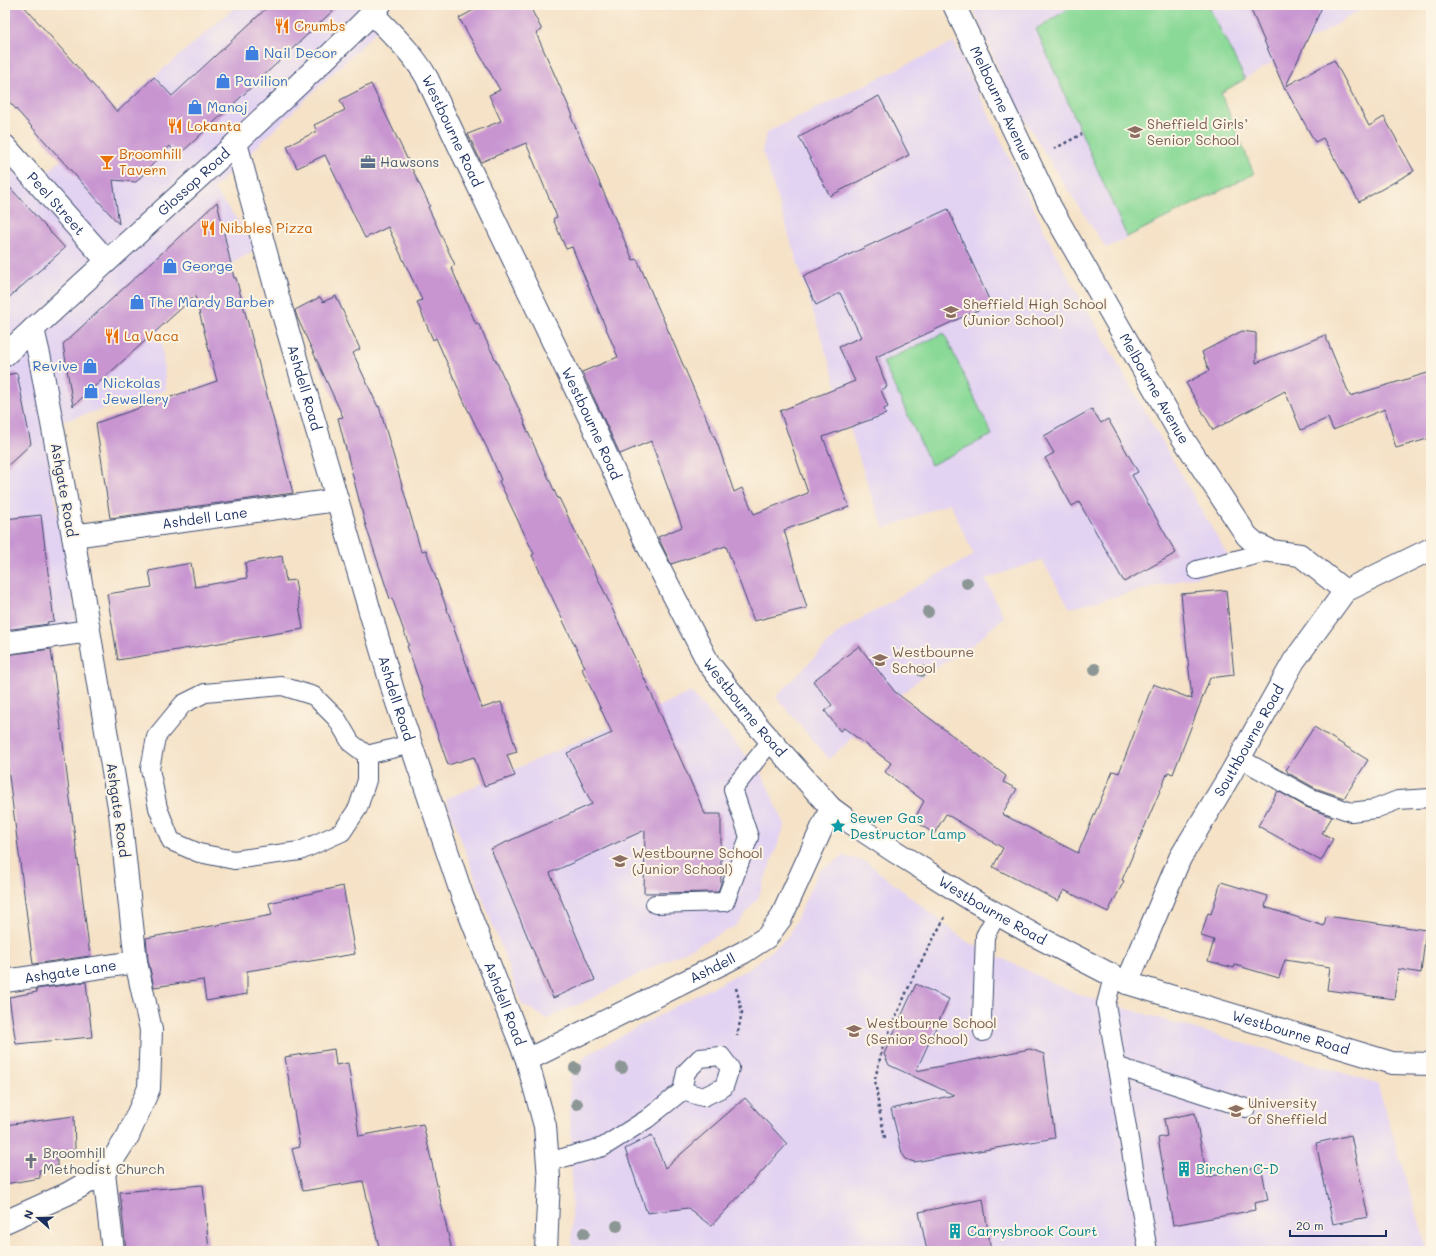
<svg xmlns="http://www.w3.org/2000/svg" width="1436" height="1256" viewBox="0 0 1436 1256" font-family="Mali,sans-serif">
  <rect width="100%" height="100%" fill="#fcf5e5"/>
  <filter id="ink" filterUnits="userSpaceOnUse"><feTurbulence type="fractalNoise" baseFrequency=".025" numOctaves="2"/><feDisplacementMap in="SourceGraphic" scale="8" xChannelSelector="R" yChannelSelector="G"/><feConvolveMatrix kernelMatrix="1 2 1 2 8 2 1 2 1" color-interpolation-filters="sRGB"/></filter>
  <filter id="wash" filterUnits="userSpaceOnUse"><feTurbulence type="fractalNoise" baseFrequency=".012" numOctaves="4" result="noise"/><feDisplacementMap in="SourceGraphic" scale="16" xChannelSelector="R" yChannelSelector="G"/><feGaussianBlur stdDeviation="0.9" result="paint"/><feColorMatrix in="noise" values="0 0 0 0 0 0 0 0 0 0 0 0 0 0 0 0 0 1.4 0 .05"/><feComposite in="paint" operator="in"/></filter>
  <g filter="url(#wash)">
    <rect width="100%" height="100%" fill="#f5e2c7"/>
    <g fill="#e3d3f2">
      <polygon points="238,5 383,5 392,16 213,189 259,247 159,309 166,390 43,427 77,625 5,635 5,133 43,176 154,77"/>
      <polygon points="972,5 1369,5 1221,93 1254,174 1106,248 1056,172 1006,88"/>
      <polygon points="954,42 1056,255 1234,567 1070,608 1042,560 985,579 1004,617 975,643 923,676 829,759 776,697 840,631 920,584 974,555 950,503 884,529 872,498 762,150 767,132"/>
      <polygon points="691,692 762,774 785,825 758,898 736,926 584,1002 547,1019 522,1004 446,799"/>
      <polygon points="844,856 866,862 966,941 1074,993 1377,1083 1428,1251 572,1251 571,1134 569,1115 570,1077 585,1056 674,1007 750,968 789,936 818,871"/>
    </g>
    <g fill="#8ad997" stroke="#52847a">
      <polygon points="1075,5 1208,5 1245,79 1221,93 1254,174 1127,237 1036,29"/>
      <polygon points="944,333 992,435 931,465 883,362"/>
    </g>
    <g id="blocks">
      <g fill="#c895d1">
        <polygon points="5,5 23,5 117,112 154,77 172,96 270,5 339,5 178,156 170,146 136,182 113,180 119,224 5,97"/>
        <polygon points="483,5 529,5 542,30 536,33 573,116 571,117 633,260 637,259 718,445 734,492 742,488 754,514 808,493 780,411 855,381 839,347 861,337 840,293 816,305 803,276 948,209 991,304 876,357 887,387 881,390 888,407 884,409 886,414 823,437 849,507 784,530 807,608 754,621 726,546 671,564 658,537 682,527 651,441 620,454 582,372 618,357 572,247 566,249 553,219 557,217 526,143 481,162 468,134 501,121 489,95 500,90 459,18"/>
        <polygon points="1249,5 1323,5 1286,86 1334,60 1369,126 1384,117 1414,171 1359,202 1323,138 1315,142 1285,88 1285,90"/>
        <polygon points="371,84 430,206 428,207 455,265 451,267 476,324 478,323 525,422 524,423 558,499 559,498 604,591 662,717 705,814 721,814 721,883 718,892 644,893 645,830 550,873 595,980 553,998 491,849 592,804 567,753 612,733 582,669 585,667 532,555 534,554 499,481 501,480 491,456 467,408 436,338 433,340 417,302 422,300 388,227 365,238 325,155 297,168 287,146 317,131 314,125 345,110 340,100"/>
        <polygon points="879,96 909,155 830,196 799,137"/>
        <polygon points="5,182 65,248 5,301"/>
        <polygon points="217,202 234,278 236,278 293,493 110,518 96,423 217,381 195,296 73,406 63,344"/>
        <polygon points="336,296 360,349 353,353 378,407 379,406 421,551 426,550 482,708 501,702 517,752 507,755 515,776 484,786 474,757 448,765 407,646 409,645 392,598 390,599 365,523 338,418 343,417 297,317 295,310 320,297 323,302"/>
        <polygon points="1242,331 1256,333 1256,363 1325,335 1350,396 1431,372 1431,438 1396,448 1385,409 1333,430 1328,418 1301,430 1285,391 1213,430 1186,383 1209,371 1202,352"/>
        <polygon points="17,373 31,444 5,468 5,375"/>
        <polygon points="1092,409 1101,423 1108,419 1138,472 1132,475 1176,553 1124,582 1079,502 1072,506 1045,458 1054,453 1044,436"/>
        <polygon points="41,515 54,621 47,622 48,624 5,630 5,519"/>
        <polygon points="282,556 286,581 295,580 303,629 118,660 107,594 152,587 149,571 191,563 195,587 247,578 245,563"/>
        <polygon points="1226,590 1234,675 1210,678 1173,774 1168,772 1122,880 1124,881 1108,912 1064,890 1058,901 993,867 1003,848 946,814 934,834 914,820 924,801 885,772 891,763 844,728 840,731 825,711 832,705 813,681 859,646 895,692 1006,776 1003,782 1017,789 1002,814 1078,853 1113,771 1119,773 1153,684 1192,699 1181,594"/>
        <polygon points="51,649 90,956 33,964 5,745 5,655"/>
        <polygon points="1314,727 1368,760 1344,798 1315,788 1288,773 1288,772 1286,770"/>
        <polygon points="1278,791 1306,807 1332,817 1322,833 1333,839 1321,861 1258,826"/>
        <polygon points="1221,882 1268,896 1265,907 1324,926 1326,916 1426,930 1421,973 1398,969 1394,999 1327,990 1330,967 1285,960 1279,978 1235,965 1234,968 1208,961 1214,940 1201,936 1208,913 1211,914"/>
        <polygon points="343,886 355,954 247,971 247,994 206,1001 203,980 154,987 148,960 146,938 272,915 269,903"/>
        <polygon points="86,982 92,1037 16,1044 9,997 37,992 36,989"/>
        <polygon points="916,984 949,999 916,1071 1030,1049 1044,1054 1055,1138 914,1162 906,1159 902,1153 891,1109 954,1095 889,1065 884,1054"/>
        <polygon points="334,1049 336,1065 348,1063 359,1136 423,1124 452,1251 380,1251 363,1181 303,1191 292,1149 300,1147 285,1057"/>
        <polygon points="745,1098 787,1144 744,1191 711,1226 688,1208 647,1213 625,1149 652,1135 665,1168"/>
        <polygon points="1195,1113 1207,1177 1261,1167 1268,1200 1254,1203 1255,1210 1173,1225 1158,1138 1167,1136 1164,1119"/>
        <polygon points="74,1116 75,1150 57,1155 57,1167 39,1170 40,1178 5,1184 5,1125"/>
        <polygon points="1351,1135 1368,1217 1333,1224 1316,1143"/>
        <polygon points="203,1185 209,1251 126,1251 120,1192"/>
        <polygon points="983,1199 991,1251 927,1251 919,1212"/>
      </g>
    </g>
  </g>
  <g filter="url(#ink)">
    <use href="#blocks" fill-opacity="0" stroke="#3c4a6e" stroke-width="1"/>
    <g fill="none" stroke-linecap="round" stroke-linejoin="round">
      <g stroke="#3c4a6e" stroke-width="20">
        <g id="lane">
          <polyline points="1197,570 1271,551"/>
          <polygon points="282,686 314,696 337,719 351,743 367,755 367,780 358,808 342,832 300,851 234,860 199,853 171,841 158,808 150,769 156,737 183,704 205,693"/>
          <polyline points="367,755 411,744"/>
          <polyline points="1239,758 1311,798 1351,812 1375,809 1398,800 1431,798"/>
          <polyline points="655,904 725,902 749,837 733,789 771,741"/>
          <polyline points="1113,977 1106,1004 1148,1251"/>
          <polyline points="983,1032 982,1016 985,936 997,914"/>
          <polyline points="1116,1066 1246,1108"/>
          <polyline points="548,1162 603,1147 647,1119 682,1091 703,1097 724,1087 730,1068 721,1056 700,1058 686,1072 682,1091"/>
        </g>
      </g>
      <g stroke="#3c4a6e" stroke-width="24">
        <g id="street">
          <path id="s1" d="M 954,5 L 1051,208 L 1182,437 L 1247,536 L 1255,543 L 1271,551 L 1300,555 L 1345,591"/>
          <path id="s2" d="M 372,13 C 392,34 413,53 427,78 L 462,152 L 590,419 L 644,538 L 709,664 L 757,725 L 831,808 L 850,822 L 894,851 L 972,900 L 1036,936 L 1127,983 L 1392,1063 L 1431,1064"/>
          <path id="s3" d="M 236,143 L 280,304 L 395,697 L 462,895 L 527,1060 L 545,1126 L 549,1178 L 546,1251"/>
          <path id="s4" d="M 5,146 L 107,261"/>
          <path id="s5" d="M 73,536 L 337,500"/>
          <polyline points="5,643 89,631"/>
          <path id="s6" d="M 5,981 L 136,962"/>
          <path id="s7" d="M 1127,983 L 1180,858 L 1230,775 L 1294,661 L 1345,591 L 1431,549"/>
          <path id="s8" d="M 527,1060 L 723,963 L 744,952 L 767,937 L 781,918 L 831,808"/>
          <polyline points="104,1173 113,1251"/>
          <polyline points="5,1222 67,1194 104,1173 128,1136 149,1088 151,1030 136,962 120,813 73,536 40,359 33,329"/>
        </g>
      </g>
      <g stroke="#3c4a6e" stroke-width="24">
        <g id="secondary">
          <path id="s9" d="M 5,355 C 81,284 160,214 236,143 C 284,97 334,53 380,5"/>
        </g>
      </g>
      <g stroke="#3c4a6e" stroke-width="2.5" stroke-dasharray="3 3" stroke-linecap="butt">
        <polyline points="1054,149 1082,134"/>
        <polyline points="736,988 742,1012 737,1036"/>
        <polyline points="885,1138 879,1109 875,1079 883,1046 914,975 945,917"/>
      </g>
      <use href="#lane" stroke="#fff" stroke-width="18"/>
      <use href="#street" stroke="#fff" stroke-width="22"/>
      <use href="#secondary" stroke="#fff" stroke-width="22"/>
    </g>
    <g fill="#8c9795">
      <circle cx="967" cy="583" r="6"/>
      <circle cx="928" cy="612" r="6"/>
      <circle cx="1095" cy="669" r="6"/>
      <circle cx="922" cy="671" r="6"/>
      <circle cx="575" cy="1068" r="6"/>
      <circle cx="622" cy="1068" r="6"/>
      <circle cx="577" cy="1104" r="6"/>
      <circle cx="617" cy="1226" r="6"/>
      <circle cx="584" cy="1233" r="6"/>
    </g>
  </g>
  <defs>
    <g id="restaurant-bare" transform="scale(1.2)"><path d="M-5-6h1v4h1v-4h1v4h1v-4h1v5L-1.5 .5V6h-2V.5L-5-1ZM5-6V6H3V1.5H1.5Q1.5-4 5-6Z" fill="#e8710a" stroke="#fcf5e5" stroke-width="2.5" paint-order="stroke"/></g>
    <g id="shop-bare" transform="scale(1.2)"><path d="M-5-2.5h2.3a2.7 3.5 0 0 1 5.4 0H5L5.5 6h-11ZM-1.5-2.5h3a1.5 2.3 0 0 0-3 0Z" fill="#3f7fe0" stroke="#fcf5e5" stroke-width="2.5" paint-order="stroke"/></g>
    <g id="school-bare" transform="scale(1.2)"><path d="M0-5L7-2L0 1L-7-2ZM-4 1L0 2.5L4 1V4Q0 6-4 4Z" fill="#8d6e63" stroke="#fcf5e5" stroke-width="2.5" paint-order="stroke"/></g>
    <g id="bar-bare" transform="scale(1.2)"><path d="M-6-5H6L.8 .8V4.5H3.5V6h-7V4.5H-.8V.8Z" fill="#e8710a" stroke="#fcf5e5" stroke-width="2.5" paint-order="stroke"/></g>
    <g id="office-bare" transform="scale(1.2)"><path d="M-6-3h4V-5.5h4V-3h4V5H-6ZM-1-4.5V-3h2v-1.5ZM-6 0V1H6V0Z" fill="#5c6f8a" stroke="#fcf5e5" stroke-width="2.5" paint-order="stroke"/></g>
    <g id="sight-bare" transform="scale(1.2)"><path d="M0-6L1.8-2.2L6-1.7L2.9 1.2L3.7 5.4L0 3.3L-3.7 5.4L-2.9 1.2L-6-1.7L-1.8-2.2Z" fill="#0f9aa8" stroke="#fcf5e5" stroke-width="2.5" paint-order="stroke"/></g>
    <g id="university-bare" transform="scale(1.2)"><path d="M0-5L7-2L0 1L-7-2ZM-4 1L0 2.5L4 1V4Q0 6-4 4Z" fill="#8d6e63" stroke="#fcf5e5" stroke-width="2.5" paint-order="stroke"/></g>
    <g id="church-bare" transform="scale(1.2)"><path d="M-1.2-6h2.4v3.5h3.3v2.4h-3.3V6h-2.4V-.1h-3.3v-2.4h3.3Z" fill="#6b7280" stroke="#fcf5e5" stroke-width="2.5" paint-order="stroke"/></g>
    <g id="building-bare" transform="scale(1.2)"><path d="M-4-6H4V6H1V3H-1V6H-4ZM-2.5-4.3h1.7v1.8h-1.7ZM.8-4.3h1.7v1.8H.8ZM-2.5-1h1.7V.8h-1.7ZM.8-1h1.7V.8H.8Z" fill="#0f9aa8" stroke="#fcf5e5" stroke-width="2.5" paint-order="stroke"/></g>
  </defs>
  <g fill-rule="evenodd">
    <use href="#restaurant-bare" x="282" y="26"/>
    <use href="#shop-bare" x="252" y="53"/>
    <use href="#shop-bare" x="223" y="81"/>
    <use href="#shop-bare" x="195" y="107"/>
    <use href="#restaurant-bare" x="175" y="126"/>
    <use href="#school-bare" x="1135" y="132"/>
    <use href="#bar-bare" x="107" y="162"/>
    <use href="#office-bare" x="368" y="162"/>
    <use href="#restaurant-bare" x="208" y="228"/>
    <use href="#shop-bare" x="170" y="266"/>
    <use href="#shop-bare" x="137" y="302"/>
    <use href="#school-bare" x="951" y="312"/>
    <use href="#restaurant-bare" x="112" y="336"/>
    <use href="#shop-bare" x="90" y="366"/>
    <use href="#shop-bare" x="91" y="391"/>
    <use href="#school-bare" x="880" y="660"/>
    <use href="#sight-bare" x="838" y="826"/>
    <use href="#school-bare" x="620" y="861"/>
    <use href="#school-bare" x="854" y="1031"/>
    <use href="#university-bare" x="1236" y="1111"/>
    <use href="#church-bare" x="31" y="1161"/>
    <use href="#building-bare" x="1184" y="1169"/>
    <use href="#building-bare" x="955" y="1231"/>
  </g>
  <g text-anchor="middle" stroke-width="4" stroke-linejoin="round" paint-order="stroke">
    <g font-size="14" fill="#c56008" stroke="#fcf5e5" text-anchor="start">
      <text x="294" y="31">Crumbs</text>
      <text x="187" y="131">Lokanta</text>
      <text x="119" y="159">Broomhill<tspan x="119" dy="16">Tavern</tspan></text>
      <text x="220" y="233">Nibbles Pizza</text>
      <text x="124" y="341">La Vaca</text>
    </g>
    <g font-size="14" fill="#366cbe" stroke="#fcf5e5" text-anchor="start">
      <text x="264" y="58">Nail Decor</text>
      <text x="235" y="86">Pavilion</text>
      <text x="207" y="112">Manoj</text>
      <text x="182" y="271">George</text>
      <text x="149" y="307">The Mardy Barber</text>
      <text x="78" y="371" text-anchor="end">Revive</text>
      <text x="103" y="388">Nickolas<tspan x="103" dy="16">Jewellery</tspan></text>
    </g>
    <g font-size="14" fill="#1b2f5e" stroke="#fcf5e5">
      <text dy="5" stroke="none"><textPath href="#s1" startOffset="109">Melbourne Avenue</textPath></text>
      <text dy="5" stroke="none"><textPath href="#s2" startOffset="144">Westbourne Road</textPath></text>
      <text dy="5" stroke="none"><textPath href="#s9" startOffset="256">Glossop Road</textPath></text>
      <text dy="5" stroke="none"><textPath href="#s4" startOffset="77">Peel Street</textPath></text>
      <text dy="5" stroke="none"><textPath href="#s3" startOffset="254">Ashdell Road</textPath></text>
      <text dy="5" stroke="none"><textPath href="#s1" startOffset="433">Melbourne Avenue</textPath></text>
      <text dy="5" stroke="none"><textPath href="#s2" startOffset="468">Westbourne Road</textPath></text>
      <text transform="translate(64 490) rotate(80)" y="5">Ashgate Road</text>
      <text dy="5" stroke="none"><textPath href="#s5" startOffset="133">Ashdell Lane</textPath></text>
      <text dy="5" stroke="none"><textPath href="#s3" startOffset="578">Ashdell Road</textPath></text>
      <text dy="5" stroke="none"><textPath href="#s2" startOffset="792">Westbourne Road</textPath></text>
      <text dy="5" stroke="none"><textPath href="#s7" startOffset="272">Southbourne Road</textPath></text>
      <text transform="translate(118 810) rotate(82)" y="5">Ashgate Road</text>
      <text dy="5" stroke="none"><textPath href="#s2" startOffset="1116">Westbourne Road</textPath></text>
      <text dy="5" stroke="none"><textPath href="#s8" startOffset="207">Ashdell</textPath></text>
      <text dy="5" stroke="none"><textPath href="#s6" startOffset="66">Ashgate Lane</textPath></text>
      <text dy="5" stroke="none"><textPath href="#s3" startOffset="902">Ashdell Road</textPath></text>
      <text dy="5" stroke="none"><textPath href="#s2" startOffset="1440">Westbourne Road</textPath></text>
    </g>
    <g font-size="14" fill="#785e54" stroke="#fcf5e5" text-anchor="start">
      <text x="1147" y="129">Sheffield Girls’<tspan x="1147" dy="16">Senior School</tspan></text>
      <text x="963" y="309">Sheffield High School<tspan x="963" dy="16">(Junior School)</tspan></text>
      <text x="892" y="657">Westbourne<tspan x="892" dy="16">School</tspan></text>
      <text x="632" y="858">Westbourne School<tspan x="632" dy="16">(Junior School)</tspan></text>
      <text x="866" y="1028">Westbourne School<tspan x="866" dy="16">(Senior School)</tspan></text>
      <text x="1248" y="1108">University<tspan x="1248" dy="16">of Sheffield</tspan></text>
    </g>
    <g font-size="14" fill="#4e5e75" stroke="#fcf5e5" text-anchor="start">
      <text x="380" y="167">Hawsons</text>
    </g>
    <g font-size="14" fill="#0d838f" stroke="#fcf5e5" text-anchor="start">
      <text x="850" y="823">Sewer Gas<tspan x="850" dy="16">Destructor Lamp</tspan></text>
      <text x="1196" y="1174">Birchen C-D</text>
      <text x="967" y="1236">Carrysbrook Court</text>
    </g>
    <g font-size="14" fill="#5b616d" stroke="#fcf5e5" text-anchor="start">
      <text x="43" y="1158">Broomhill<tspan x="43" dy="16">Methodist Church</tspan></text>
    </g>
  </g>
  <rect width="1436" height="1256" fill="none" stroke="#fcf5e5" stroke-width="20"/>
  <g transform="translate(38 1218) rotate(290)" stroke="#fcf5e5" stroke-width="3" paint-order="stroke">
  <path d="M0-3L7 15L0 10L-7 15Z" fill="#1b2f5e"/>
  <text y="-6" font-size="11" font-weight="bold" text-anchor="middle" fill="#1b2f5e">N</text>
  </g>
  <path d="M1290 1230v6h96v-6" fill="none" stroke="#1b2f5e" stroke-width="2"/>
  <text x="1296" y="1230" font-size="12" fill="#1b2f5e" stroke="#fcf5e5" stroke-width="3" paint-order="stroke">20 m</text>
</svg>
